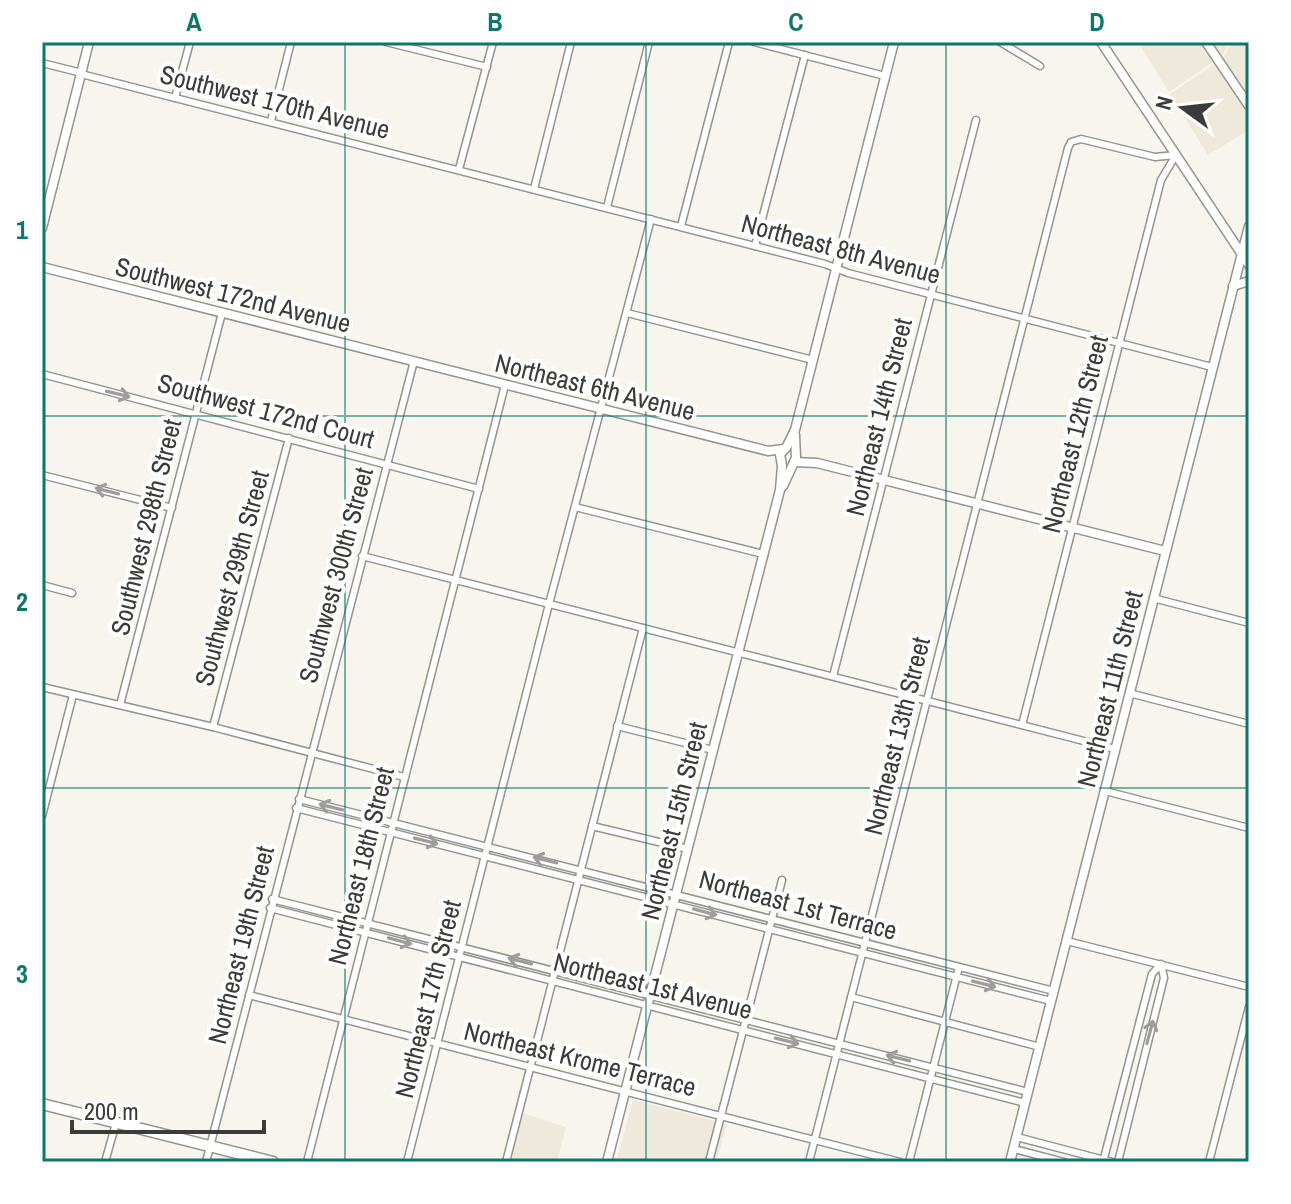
<svg xmlns="http://www.w3.org/2000/svg" width="1291" height="1204" viewBox="0 0 1291 1204" font-family="'Archivo Narrow',sans-serif">
  <rect width="100%" height="100%" fill="#f7f5ee"/>
  <g fill="#efe9dc">
    <polygon points="1138,42 1230,42 1222,56 1169,92"/>
    <polygon points="1232,42 1249,42 1249,130 1208,155 1170,94 1223,58"/>
    <polygon points="633,1100 727,1124 716,1162 616,1162"/>
    <polygon points="516,1111 566,1127 557,1162 502,1162"/>
  </g>
  <g fill="none" stroke-linecap="round" stroke-linejoin="round">
    <g stroke="#95938c" stroke-width="9">
      <g id="minor">
        <polyline points="386,42 487,67"/>
        <polyline points="754,42 885,76"/>
        <polyline points="1000,42 1040,66"/>
        <polyline points="42,63 82,73"/>
        <polyline points="81,74 825,264 848,273 1212,367"/>
        <polyline points="175,98 190,42"/>
        <polyline points="271,121 291,42"/>
        <polyline points="459,169 493,42"/>
        <polyline points="534,189 571,42"/>
        <polyline points="607,207 649,42"/>
        <polyline points="681,226 729,42"/>
        <polyline points="755,246 805,55"/>
        <polyline points="627,313 813,360"/>
        <polyline points="42,374 479,489"/>
        <polyline points="42,475 172,508"/>
        <polyline points="575,507 763,554"/>
        <polyline points="362,556 1115,749"/>
        <polyline points="42,585 72,593"/>
        <polyline points="1153,598 1249,623"/>
        <polyline points="833,676 976,120"/>
        <polyline points="42,687 213,727 404,777"/>
        <polyline points="1129,693 1249,724"/>
        <polyline points="120,705 222,313"/>
        <polyline points="1022,725 1161,180 1176,155"/>
        <polyline points="617,726 713,750"/>
        <polyline points="213,727 289,438"/>
        <polyline points="1105,791 1249,828"/>
        <polyline points="299,799 1054,991"/>
        <polyline points="296,808 1051,1001"/>
        <polyline points="42,816 73,695"/>
        <polyline points="592,826 688,849"/>
        <polyline points="272,899 1028,1092"/>
        <polyline points="270,908 1025,1103"/>
        <polyline points="1067,941 1249,987"/>
        <polyline points="249,995 900,1162"/>
        <polyline points="851,997 1040,1047"/>
        <polyline points="1017,1137 1112,1162"/>
        <polyline points="1014,1149 1064,1162"/>
        <polyline points="105,1162 116,1123"/>
        <polyline points="206,1162 414,361"/>
        <polyline points="307,1162 505,385"/>
        <polyline points="407,1162 549,604 651,219"/>
        <polyline points="506,1162 643,628"/>
        <polyline points="709,1162 782,880"/>
        <polyline points="809,1162 1068,148 1071,142 1081,139 1155,157 1176,155"/>
        <polyline points="909,1162 959,967"/>
        <polyline points="1103,1162 1152,974 1161,964 1164,978 1118,1162"/>
        <polyline points="1209,1162 1249,1007"/>
      </g>
    </g>
    <g stroke="#95938c" stroke-width="11">
      <g id="tertiary">
        <polyline points="1101,42 1249,265"/>
        <polyline points="1206,42 1249,106"/>
        <polyline points="42,228 89,42"/>
        <polyline points="42,267 768,451 784,449"/>
        <polyline points="1233,286 1249,281"/>
        <polyline points="794,462 817,463 1165,551"/>
        <polyline points="783,486 796,458 795,435"/>
        <polyline points="607,1162 780,490 782,466 780,454 786,448 795,430 894,42"/>
        <polyline points="1010,1162 1249,226"/>
      </g>
    </g>
    <g stroke="#95938c" stroke-width="13">
      <polyline id="trunk" points="42,1104 273,1162"/>
    </g>
    <use href="#minor" stroke="#fff" stroke-width="6"/>
    <use href="#tertiary" stroke="#fff" stroke-width="8"/>
    <use href="#trunk" stroke="#fff" stroke-width="10"/>
  </g>
  <defs><path id="oneway-shaft" d="M-6 0H5M1.5-3L5.5 0L1.5 3" fill="none" stroke-width="1.6" stroke-linecap="round" stroke-linejoin="round" transform="scale(2)"/></defs>
  <g stroke="#9e9d9c">
    <use href="#oneway-shaft" transform="translate(118 394) rotate(14)"/>
    <use href="#oneway-shaft" transform="translate(107 491) rotate(-166)"/>
    <use href="#oneway-shaft" transform="translate(331 807) rotate(-166)"/>
    <use href="#oneway-shaft" transform="translate(426 841) rotate(14)"/>
    <use href="#oneway-shaft" transform="translate(545 860) rotate(-166)"/>
    <use href="#oneway-shaft" transform="translate(705 912) rotate(15)"/>
    <use href="#oneway-shaft" transform="translate(400 941) rotate(15)"/>
    <use href="#oneway-shaft" transform="translate(520 961) rotate(-166)"/>
    <use href="#oneway-shaft" transform="translate(984 984) rotate(14)"/>
    <use href="#oneway-shaft" transform="translate(1150 1032) rotate(-75)"/>
    <use href="#oneway-shaft" transform="translate(787 1041) rotate(14)"/>
    <use href="#oneway-shaft" transform="translate(898 1058) rotate(-166)"/>
  </g>
  <path fill="none" stroke="#0f766e" stroke-width="2" stroke-opacity="0.55" d="M 345,42 L 345,1162M 646,42 L 646,1162M 946,42 L 946,1162M 42,416 L 1249,416M 42,788 L 1249,788"/>
  <g text-anchor="middle" stroke-width="8" stroke-linejoin="round" paint-order="stroke">
    <g font-size="26" fill="#3d3b39" stroke="#fff">
      <text transform="translate(275 102) rotate(14)" y="9">Southwest 170th Avenue</text>
      <text transform="translate(841 249) rotate(15)" y="9">Northeast 8th Avenue</text>
      <text transform="translate(233 295) rotate(14)" y="9">Southwest 172nd Avenue</text>
      <text transform="translate(595 387) rotate(14)" y="9">Northeast 6th Avenue</text>
      <text transform="translate(266 411) rotate(15)" y="9">Southwest 172nd Court</text>
      <text transform="translate(879 417) rotate(-76)" y="9">Northeast 14th Street</text>
      <text transform="translate(1075 434) rotate(-76)" y="9">Northeast 12th Street</text>
      <text transform="translate(146 527) rotate(-76)" y="9">Southwest 298th Street</text>
      <text transform="translate(336 575) rotate(-75)" y="9">Southwest 300th Street</text>
      <text transform="translate(232 578) rotate(-75)" y="9">Southwest 299th Street</text>
      <text transform="translate(1110 689) rotate(-76)" y="9">Northeast 11th Street</text>
      <text transform="translate(897 736) rotate(-76)" y="9">Northeast 13th Street</text>
      <text transform="translate(674 821) rotate(-76)" y="9">Northeast 15th Street</text>
      <text transform="translate(361 866) rotate(-76)" y="9">Northeast 18th Street</text>
      <text transform="translate(798 905) rotate(15)" y="9">Northeast 1st Terrace</text>
      <text transform="translate(241 945) rotate(-76)" y="9">Northeast 19th Street</text>
      <text transform="translate(653 986) rotate(14)" y="9">Northeast 1st Avenue</text>
      <text transform="translate(428 999) rotate(-76)" y="9">Northeast 17th Street</text>
      <text transform="translate(580 1059) rotate(14)" y="9">Northeast Krome Terrace</text>
    </g>
  </g>
  <rect width="1291" height="1204" fill="none" stroke="#ffffff" stroke-width="88"/>
  <g transform="translate(1183 108) rotate(285)" stroke="#ffffff" stroke-width="6" paint-order="stroke">
  <path d="M0-6L14 30L0 20L-14 30Z" fill="#3d3b39"/>
  <text y="-12" font-size="22" font-weight="bold" text-anchor="middle" fill="#3d3b39">N</text>
  </g>
  <path d="M72 1120v12h192v-12" fill="none" stroke="#3d3b39" stroke-width="4"/>
  <text x="84" y="1120" font-size="24" fill="#3d3b39" stroke="#ffffff" stroke-width="6" paint-order="stroke">200 m</text>
  <rect x="44" y="44" width="1203" height="1116" fill="none" stroke="#0f766e" stroke-width="3"/>
  <g font-size="26" text-anchor="middle" font-weight="bold" fill="#0f766e">
    <text x="194" y="31">A</text>
    <text x="495" y="31">B</text>
    <text x="796" y="31">C</text>
    <text x="1097" y="31">D</text>
    <text x="22" y="239">1</text>
    <text x="22" y="611">2</text>
    <text x="22" y="983">3</text>
  </g>
</svg>
